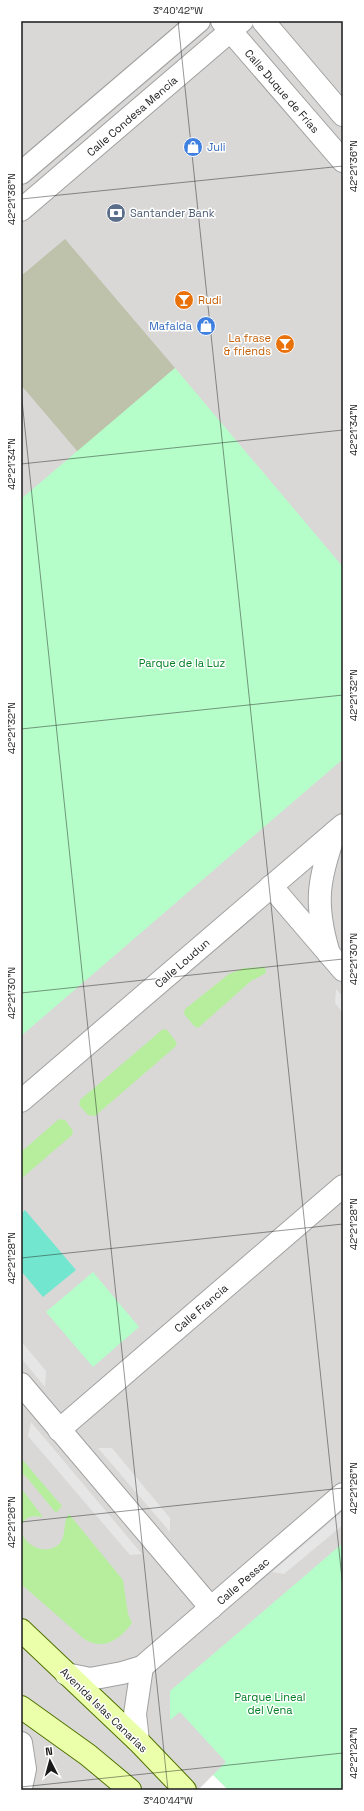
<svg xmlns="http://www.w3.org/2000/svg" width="364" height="1811" viewBox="0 0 364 1811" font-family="'Space Grotesk',sans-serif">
  <rect width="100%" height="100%" fill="#eeebde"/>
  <rect fill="#d9d8d7" x="21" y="21" width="322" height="1769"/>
  <polygon fill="#bec2aa" points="65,239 175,368 78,452 21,385 21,276"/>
  <g fill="#b6ee9e">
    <polygon points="265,967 266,973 251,981 198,1028 194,1026 184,1014 185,1009 229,974 244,968"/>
    <polygon points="163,1029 167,1030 177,1043 175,1047 95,1116 88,1115 79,1105 80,1100"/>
    <polygon points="59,1119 65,1120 73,1131 72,1135 21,1179 21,1152"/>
    <polygon points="21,1458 62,1506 56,1513 29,1480 21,1472"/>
    <path d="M 21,1488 L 43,1517 C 32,1515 24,1516 21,1528 Z"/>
    <path d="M 69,1514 L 123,1580 L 128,1614 L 132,1623 C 120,1640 103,1651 84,1639 L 21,1584 L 21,1530 C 24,1546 47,1557 60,1543 C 67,1534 62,1523 69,1514 Z"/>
  </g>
  <g fill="#b5fec9">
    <polygon points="175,368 343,567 343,759 21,1036 21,499"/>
    <polygon points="93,1272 139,1327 93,1367 46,1312"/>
    <polygon points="343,1543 343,1790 228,1790 213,1775 226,1762 180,1712 170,1720 170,1691"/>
  </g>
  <polygon fill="#73e6cf" points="25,1210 76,1270 43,1297 21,1271 21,1214"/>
  <g fill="#e6e6e6">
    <polygon points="336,989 343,997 343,1013 335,1003"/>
    <polygon points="21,1341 46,1371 45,1387 21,1358"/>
    <polygon points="31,1422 142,1554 130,1555 28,1436"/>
    <polygon points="98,1448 112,1448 170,1518 170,1532"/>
    <polygon points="343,1511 343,1525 284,1574 272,1572"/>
  </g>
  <polygon fill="#fff" points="213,1775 228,1790 198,1790"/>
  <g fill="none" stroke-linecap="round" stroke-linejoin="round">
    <g stroke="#a1a1a1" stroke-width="24">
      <g id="street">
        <polyline points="222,21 343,161"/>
        <polyline points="263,21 343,115"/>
        <polyline points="21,173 199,21"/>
        <polyline points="21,210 242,21"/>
        <polyline points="271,886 343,970"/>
        <path d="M 329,954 C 314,904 318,880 335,832"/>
        <polyline points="21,1101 343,825"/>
        <polyline points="21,1384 211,1608"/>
        <polyline points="59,1430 343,1186"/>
        <polyline points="66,1674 90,1679 122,1673 142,1667 343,1494"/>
        <polyline points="138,1741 135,1714 142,1667"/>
        <polyline points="21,1743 25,1769 21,1788"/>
      </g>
    </g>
    <g stroke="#507300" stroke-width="24">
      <g id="secondary">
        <polyline points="21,1630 138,1741 185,1790"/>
        <polyline points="21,1707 88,1755 130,1790"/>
      </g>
    </g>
    <use href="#street" stroke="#fff" stroke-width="22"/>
    <use href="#secondary" stroke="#ebffab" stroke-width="22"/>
  </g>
  <path fill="none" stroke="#1a1a1a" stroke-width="1" stroke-opacity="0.45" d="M 178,21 L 343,1588M 21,199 L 343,166M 21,391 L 168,1790M 21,464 L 343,430M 21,729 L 343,695M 21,993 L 343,959M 21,1258 L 343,1224M 21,1522 L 343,1488M 21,1787 L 343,1753"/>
  <defs>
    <g id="shop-disc" transform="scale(1)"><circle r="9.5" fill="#3f7fe0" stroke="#fff"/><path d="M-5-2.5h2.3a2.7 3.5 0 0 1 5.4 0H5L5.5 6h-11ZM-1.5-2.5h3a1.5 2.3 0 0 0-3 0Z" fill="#fff"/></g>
    <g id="bank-disc" transform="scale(1)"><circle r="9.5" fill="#5c6f8a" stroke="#fff"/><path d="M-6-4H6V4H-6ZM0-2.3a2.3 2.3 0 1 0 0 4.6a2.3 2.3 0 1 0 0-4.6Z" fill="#fff"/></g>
    <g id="bar-disc" transform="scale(1)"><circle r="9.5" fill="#e8710a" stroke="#fff"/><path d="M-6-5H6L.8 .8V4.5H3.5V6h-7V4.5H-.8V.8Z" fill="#fff"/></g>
  </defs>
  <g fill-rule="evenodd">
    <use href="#shop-disc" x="193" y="147"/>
    <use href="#bank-disc" x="116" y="213"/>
    <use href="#bar-disc" x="184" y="300"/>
    <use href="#shop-disc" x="206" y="326"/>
    <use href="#bar-disc" x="285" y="344"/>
  </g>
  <g text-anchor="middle" stroke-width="3" stroke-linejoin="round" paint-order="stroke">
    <g font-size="11" fill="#1a1a1a" stroke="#fff">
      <text transform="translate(282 91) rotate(49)" y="4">Calle Duque de Frías</text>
      <text transform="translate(132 116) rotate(-41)" y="4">Calle Condesa Mencía</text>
      <text transform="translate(182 963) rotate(-41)" y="4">Calle Loudun</text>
      <text transform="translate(201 1308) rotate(-41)" y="4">Calle Francia</text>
      <text transform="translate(243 1581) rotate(-41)" y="4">Calle Pessac</text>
      <text transform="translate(104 1710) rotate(44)" y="4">Avenida Islas Canarias</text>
    </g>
    <g font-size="11" fill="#366cbe" stroke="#fff" text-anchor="start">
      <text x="207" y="151">Juli</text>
      <text x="192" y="330" text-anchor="end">Mafalda</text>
    </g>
    <g font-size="11" fill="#4e5e75" stroke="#fff" text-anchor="start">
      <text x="130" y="217">Santander Bank</text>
    </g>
    <g font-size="11" fill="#c56008" stroke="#fff" text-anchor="start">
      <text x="198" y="304">Rudi</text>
      <text x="271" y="342" text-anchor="end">La frase<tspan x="271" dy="13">&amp; friends</tspan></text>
    </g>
    <g font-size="11" fill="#018024" stroke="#fff">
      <text x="182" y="667">Parque de la Luz</text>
      <text x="270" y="1701">Parque Lineal<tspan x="270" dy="13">del Vena</tspan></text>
    </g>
  </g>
  <rect width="364" height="1811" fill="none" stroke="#ffffff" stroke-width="44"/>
  <g transform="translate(50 1761) rotate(354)" stroke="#ffffff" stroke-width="3" paint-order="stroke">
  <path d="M0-3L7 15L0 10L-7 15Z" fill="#1a1a1a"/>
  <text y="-6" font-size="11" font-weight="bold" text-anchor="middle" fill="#1a1a1a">N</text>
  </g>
  <rect x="22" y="22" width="320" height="1767" fill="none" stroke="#1a1a1a" stroke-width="1.5"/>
  <g font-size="10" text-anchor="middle" fill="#1a1a1a">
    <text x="178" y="14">3°40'42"W</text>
    <text transform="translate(353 166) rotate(-90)" y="4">42°21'36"N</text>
    <text transform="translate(11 199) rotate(-90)" y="4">42°21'36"N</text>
    <text transform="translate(353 430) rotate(-90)" y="4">42°21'34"N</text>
    <text transform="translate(11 464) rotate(-90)" y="4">42°21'34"N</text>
    <text transform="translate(353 695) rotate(-90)" y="4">42°21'32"N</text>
    <text transform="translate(11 728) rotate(-90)" y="4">42°21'32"N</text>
    <text transform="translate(353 959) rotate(-90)" y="4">42°21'30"N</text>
    <text transform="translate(11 993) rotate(-90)" y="4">42°21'30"N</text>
    <text transform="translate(353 1224) rotate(-90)" y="4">42°21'28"N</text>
    <text transform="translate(11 1258) rotate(-90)" y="4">42°21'28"N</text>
    <text transform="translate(353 1488) rotate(-90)" y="4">42°21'26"N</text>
    <text transform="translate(11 1522) rotate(-90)" y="4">42°21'26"N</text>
    <text transform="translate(353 1753) rotate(-90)" y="4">42°21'24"N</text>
    <text x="168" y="1804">3°40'44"W</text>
  </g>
</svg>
